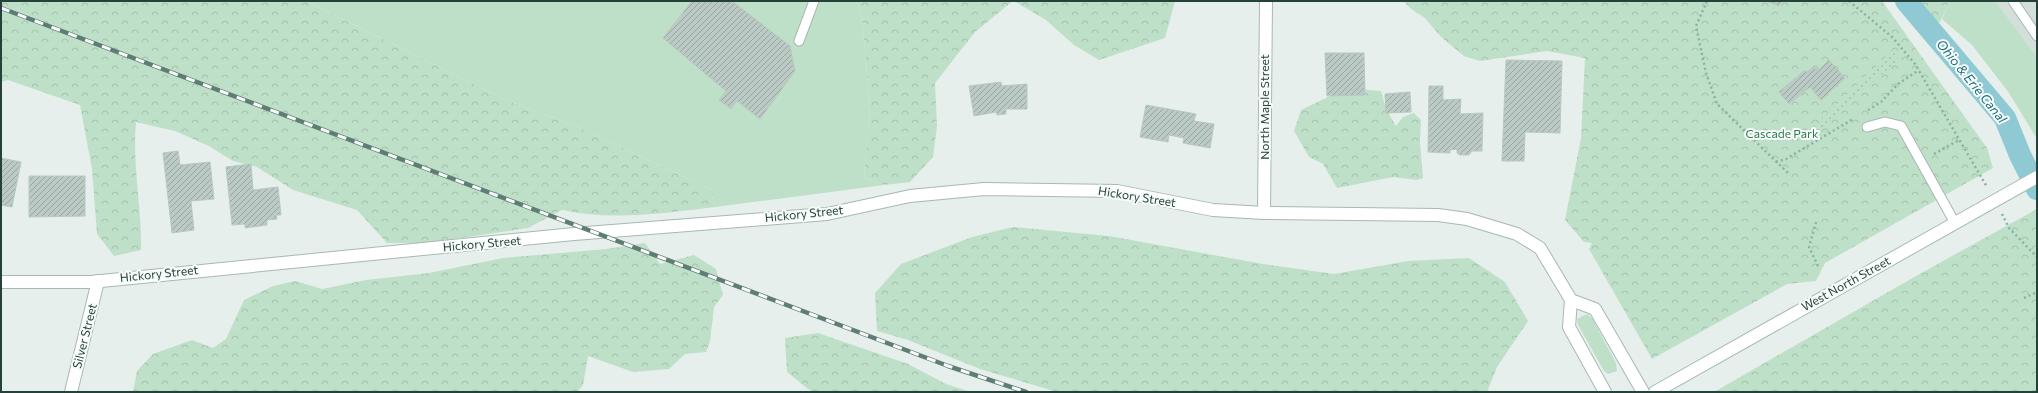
<svg xmlns="http://www.w3.org/2000/svg" width="2038" height="393" viewBox="0 0 2038 393" font-family="Commissioner,sans-serif">
  <defs>
    <pattern id="forest-crowns" width="20" height="18" patternUnits="userSpaceOnUse"><rect width="20" height="18" fill="#bfe0c8"/><path d="M2 6a3 3 0 1 1 6 0M12 15a3 3 0 1 1 6 0" fill="none" stroke="#a4c1ad"/></pattern>
    <pattern id="garden-dots" width="8" height="8" patternUnits="userSpaceOnUse"><rect width="8" height="8" fill="#bfe0c8"/><path d="M2 2h.1M6 6h.1" fill="none" stroke="#a4c1ad" stroke-width="1.8" stroke-linecap="round"/></pattern>
    <pattern id="building-hatch" width="6" height="6" patternUnits="userSpaceOnUse"><rect width="6" height="6" fill="#bbcac4"/><path d="M-1 1l2-2M0 6l6-6M5 7l2-2" fill="none" stroke="#98a6a0"/></pattern>
  </defs>
  <rect width="100%" height="100%" fill="#e6efeb"/>
  <polygon fill="#d4dfda" points="1995,1 2037,1 2037,57 1998,6"/>
  <g fill="#bfe0c8">
    <polygon points="306,1 857,1 862,16 870,107 864,178 884,185 715,207 712,190 578,127 506,100"/>
    <polygon points="1950,1 1995,1 2037,57 2037,139 2009,93 1972,45 1942,19"/>
    <polygon points="1587,314 1592,318 1616,363 1617,371 1608,374 1604,371 1578,325 1577,319"/>
  </g>
  <g fill="url(#forest-crowns)">
    <path d="M 1,1 L 306,1 L 506,100 L 578,127 L 712,190 L 715,207 C 665,213 612,221 562,210 L 528,228 L 428,243 L 387,243 L 357,210 L 293,190 L 257,167 L 233,161 L 209,146 L 175,131 L 136,122 C 132,165 142,208 141,250 L 114,256 L 97,234 L 92,169 L 80,105 L 8,80 L 1,82 Z"/>
    <polygon points="857,1 1013,1 975,32 935,83 937,126 933,157 910,182 884,185 864,178 870,107 862,16"/>
    <polygon points="1014,1 1175,1 1165,38 1099,60 1074,45 1046,20"/>
    <polygon points="1404,1 1882,1 1987,148 1993,168 1825,263 1816,281 1787,284 1652,359 1589,249 1592,243 1584,242 1565,220 1581,138 1585,58 1547,51 1480,61 1464,56 1441,37 1425,18 1410,8"/>
    <polygon points="1894,1 1950,1 1940,22 1914,19"/>
    <polygon points="1354,89 1381,91 1386,109 1396,126 1403,117 1414,113 1421,120 1420,142 1423,178 1417,180 1393,177 1337,188 1323,164 1309,157 1294,131 1301,110 1328,97"/>
    <polygon points="2037,209 2037,392 1714,392 1916,276"/>
    <polygon points="1013,227 1109,236 1263,264 1334,274 1408,261 1469,258 1505,282 1528,321 1497,367 1487,392 1057,392 980,369 908,340 877,331 875,293 901,264 972,237"/>
    <polygon points="645,243 660,264 694,255 716,269 723,295 714,307 710,341 706,352 685,354 669,369 633,372 588,356 583,385 577,392 133,392 137,371 153,354 192,340 213,348 226,339 244,300 273,286 295,281 322,289 366,280 429,273 503,258 606,249"/>
    <polygon points="818,333 908,364 946,384 971,392 814,392 808,389 787,372 785,338"/>
  </g>
  <polygon fill="url(#garden-dots)" points="1894,49 1898,56 1897,61 1809,139 1806,134"/>
  <g fill="none" stroke-linecap="round" stroke-linejoin="round">
    <polyline stroke="#8ec9d4" stroke-width="22" points="1906,1 2005,118 2020,155 2037,189"/>
  </g>
  <g fill="url(#building-hatch)" stroke="#b8c9c2">
    <polygon points="692,1 732,1 790,46 795,71 760,119 737,101 731,109 719,100 726,91 663,38"/>
    <polygon points="1767,1 1781,1 1779,6"/>
    <polygon points="1325,53 1364,53 1365,95 1327,96"/>
    <polygon points="1506,60 1562,61 1560,133 1525,132 1524,161 1502,161"/>
    <polygon points="1829,60 1845,78 1821,100 1810,87 1789,104 1779,92 1805,70 1807,72 1813,67 1819,70"/>
    <polygon points="1001,82 1002,86 1027,84 1027,109 1006,109 1006,114 997,115 996,112 974,116 969,86"/>
    <polygon points="1429,86 1443,86 1443,100 1461,99 1460,114 1483,113 1482,151 1472,151 1469,155 1460,155 1457,153 1457,149 1450,150 1450,153 1428,152"/>
    <polygon points="1410,92 1411,112 1386,113 1385,94"/>
    <polygon points="1146,105 1196,114 1194,121 1214,124 1210,148 1183,143 1184,138 1169,135 1168,142 1140,137"/>
    <polygon points="178,151 180,165 210,162 214,199 191,201 194,230 172,233 163,153"/>
    <polygon points="1,158 21,162 12,207 1,205"/>
    <polygon points="251,164 253,190 278,187 281,215 276,215 277,219 267,220 267,225 245,228 245,224 232,225 226,167"/>
    <polygon points="29,176 85,176 85,216 29,217"/>
  </g>
  <g fill="none" stroke-linecap="round" stroke-linejoin="round">
    <g stroke="#a8b8b2" stroke-width="11">
      <g id="lane">
        <polyline points="2013,1 2037,36"/>
        <polyline points="799,41 814,1"/>
        <polyline points="1867,127 1885,122 1901,126 1955,223"/>
      </g>
    </g>
    <g stroke="#a8b8b2" stroke-width="14">
      <g id="street">
        <polyline points="1264,213 1266,1"/>
        <polyline points="1,282 91,282 574,234 827,214 910,196 984,189 1117,191 1213,210 1264,213 1438,215 1467,219 1517,234 1540,248 1571,300 1569,327 1605,392"/>
        <polyline points="1571,300 1595,309 1643,392"/>
        <polyline points="71,392 98,281"/>
      </g>
    </g>
    <g stroke="#a4bbb3" stroke-width="14">
      <polyline id="secondary" points="1655,392 2037,177"/>
    </g>
    <g stroke="#86b3a5" stroke-width="2.5" stroke-dasharray="2 3" stroke-linecap="butt">
      <polyline points="1707,1 1696,26 1706,73 1717,104 1790,175"/>
      <polyline points="1849,1 1892,37 1915,64 1987,187"/>
      <polyline points="1868,110 1881,102 1898,84 1919,70"/>
      <polyline points="1934,154 1959,140"/>
      <polyline points="1776,162 1786,159 1853,119"/>
      <polyline points="2002,214 2009,228 2037,257"/>
      <polyline points="1816,222 1809,247 1818,266"/>
      <polyline points="2024,298 2037,292"/>
    </g>
    <use href="#lane" stroke="#fff" stroke-width="9"/>
    <use href="#street" stroke="#fff" stroke-width="12"/>
    <use href="#secondary" stroke="#fff" stroke-width="12"/>
    <g stroke="#5f7d75" stroke-width="4.5">
      <polyline id="rail" points="1,8 948,366 1026,392"/>
    </g>
    <use href="#rail" stroke="#f7fbf9" stroke-width="3" stroke-dasharray="9" stroke-linecap="butt"/>
  </g>
  <g text-anchor="middle" stroke-width="4" stroke-linejoin="round" paint-order="stroke">
    <g font-size="12" fill="#24423a" stroke="#f7fbf9">
      <text transform="translate(1265 107) rotate(-90)" y="4">North Maple Street</text>
      <text transform="translate(1137 197) rotate(9)" y="4">Hickory Street</text>
      <text transform="translate(804 214) rotate(-6)" y="4">Hickory Street</text>
      <text transform="translate(482 244) rotate(-5)" y="4">Hickory Street</text>
      <text transform="translate(159 274) rotate(-6)" y="4">Hickory Street</text>
      <text transform="translate(1846 284) rotate(-29)" y="4">West North Street</text>
      <text transform="translate(85 336) rotate(-76)" y="4">Silver Street</text>
    </g>
    <g font-size="12" fill="#2d7a4b" stroke="#f7fbf9">
      <text x="1782" y="138">Cascade Park</text>
    </g>
    <g font-size="13" font-style="italic" fill="#1c6f80" stroke="#f7fbf9">
      <text transform="translate(1972 81) rotate(51)" y="5">Ohio &amp; Erie Canal</text>
    </g>
  </g>
  <rect width="2038" height="393" fill="none" stroke="#24423a" stroke-width="4"/>
</svg>
